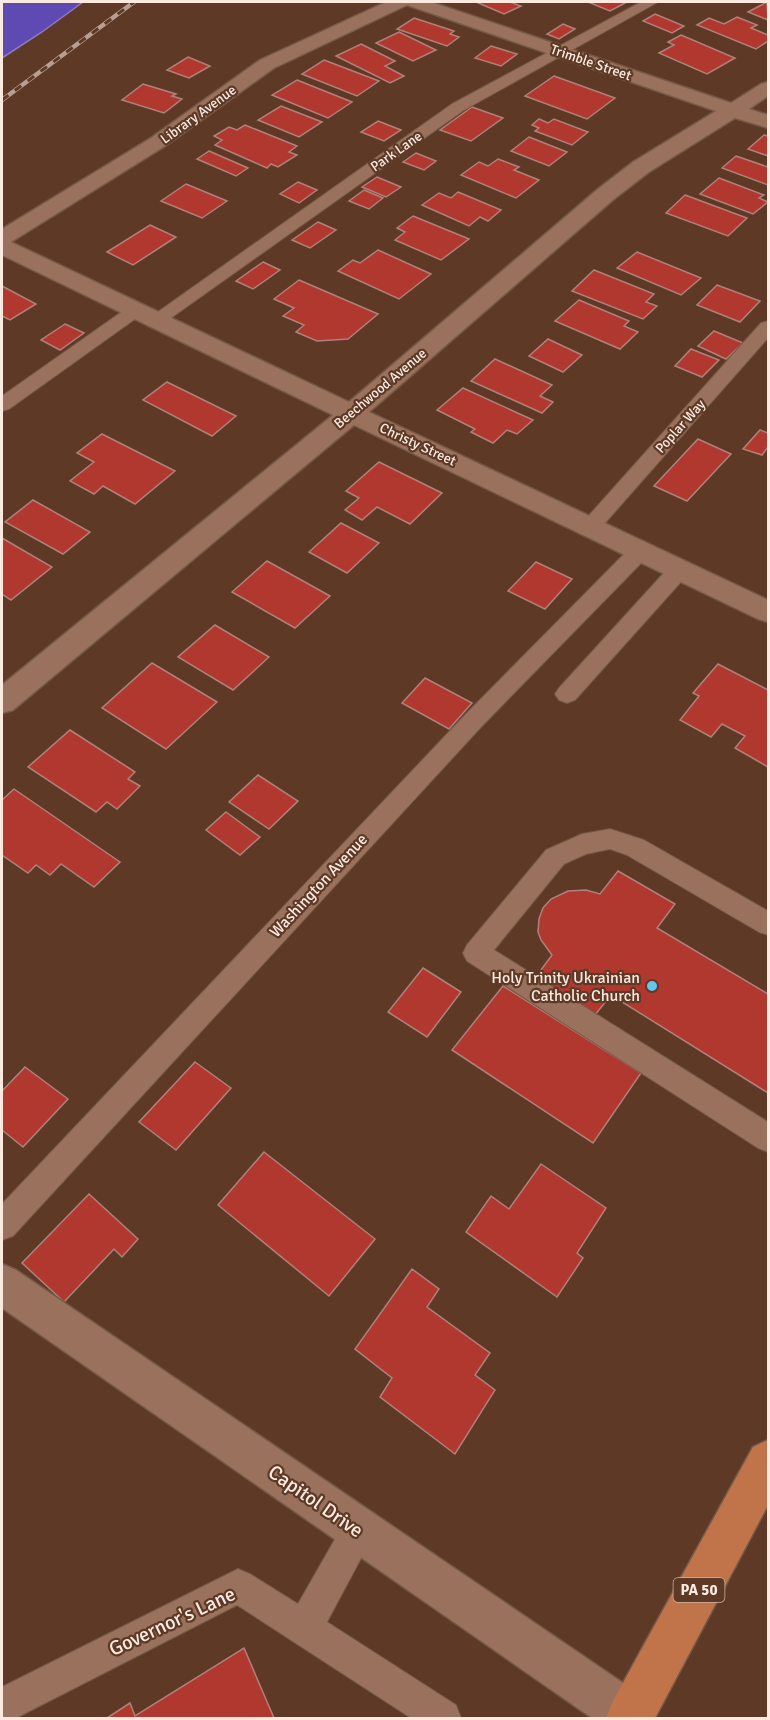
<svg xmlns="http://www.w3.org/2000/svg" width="770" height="1720" viewBox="0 0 770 1720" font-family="Signika,sans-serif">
  <rect width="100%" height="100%" fill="#5d3926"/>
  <polygon fill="#5f4ab3" stroke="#8e7ac0" stroke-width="1.5" points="2,2 83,2 42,32 2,58"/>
  <g fill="#b1382f" stroke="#b0817a" stroke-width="1.5">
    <polygon points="476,2 510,2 521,6 504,14"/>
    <polygon points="588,2 627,2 610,11"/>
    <polygon points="767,2 768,20 748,12"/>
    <polygon points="655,14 684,26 672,33 643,21"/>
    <polygon points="737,17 757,25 751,28 768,35 768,41 756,49 697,25 709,18 724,24"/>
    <polygon points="414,18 454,31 450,34 459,37 447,46 397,29"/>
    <polygon points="563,24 575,29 559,39 547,34"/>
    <polygon points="399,32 436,50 413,61 376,43"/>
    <polygon points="681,35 735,58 707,74 659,53 674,45 668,42"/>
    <polygon points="361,44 395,61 385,66 404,76 390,83 336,56"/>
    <polygon points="491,46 517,54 501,66 475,58"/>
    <polygon points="188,57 210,66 189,78 167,70"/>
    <polygon points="324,60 379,81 357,96 302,74"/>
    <polygon points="554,76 615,98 587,119 525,96"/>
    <polygon points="297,80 352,102 328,118 272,95"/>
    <polygon points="143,84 176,94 172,96 182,99 164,113 122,100"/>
    <polygon points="281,106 322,122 299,137 258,120"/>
    <polygon points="472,107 503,118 471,141 440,130"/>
    <polygon points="539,119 548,123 554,119 588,132 572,145 535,131 539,128 532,125"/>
    <polygon points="378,121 401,130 384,141 361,132"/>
    <polygon points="245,125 297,146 289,152 297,155 278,167 271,164 267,168 215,145 222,140 214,136 229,127 237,130"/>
    <polygon points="764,135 768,136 768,156 748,149"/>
    <polygon points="529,137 567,152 549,166 511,151"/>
    <polygon points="209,151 248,168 236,176 197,159"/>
    <polygon points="416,153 436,161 424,170 403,162"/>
    <polygon points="736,156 768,167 768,185 722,168"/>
    <polygon points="498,159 519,167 514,170 539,180 516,198 461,175 479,162 488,166"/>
    <polygon points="377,177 401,187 386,197 362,187"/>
    <polygon points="719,178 764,195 759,198 768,202 753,214 700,194"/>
    <polygon points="298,182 317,190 299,203 280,194"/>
    <polygon points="186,184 227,201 202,218 161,201"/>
    <polygon points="364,190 383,198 369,209 349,201"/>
    <polygon points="458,192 501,210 488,221 480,217 469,226 422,205 439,193 451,198"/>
    <polygon points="685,195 747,218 728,236 666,213"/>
    <polygon points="413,216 469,239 441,260 395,240 405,232 397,228"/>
    <polygon points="318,222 336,230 310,248 292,240"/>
    <polygon points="150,225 176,237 133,265 107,252"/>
    <polygon points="378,250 431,274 399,299 338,271 353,260 360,263"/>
    <polygon points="637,252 701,278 681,295 617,268"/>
    <polygon points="263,262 280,270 253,289 236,281"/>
    <polygon points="594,270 654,294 646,302 657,306 643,319 572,291"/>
    <polygon points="299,280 378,314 348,339 317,341 296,332 304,325 283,316 294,308 274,299"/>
    <polygon points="717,285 760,301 740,322 697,305"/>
    <polygon points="2,286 36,304 10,320 2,316"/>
    <polygon points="579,300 629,321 624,326 638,332 620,349 555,321"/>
    <polygon points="65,324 84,333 60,350 41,340"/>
    <polygon points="714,331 743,343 726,359 698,346"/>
    <polygon points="548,339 582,355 563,372 529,356"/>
    <polygon points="691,349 719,360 702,377 675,366"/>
    <polygon points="495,359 552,385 540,396 553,402 542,413 471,381"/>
    <polygon points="167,382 236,416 212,436 143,400"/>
    <polygon points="463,388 533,420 517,434 507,430 493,443 471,432 475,429 437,410"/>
    <polygon points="760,430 768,433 768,447 762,455 743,449"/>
    <polygon points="102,434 175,471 135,504 103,486 94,494 70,481 94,462 77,453"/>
    <polygon points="698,439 731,454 687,501 654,486"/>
    <polygon points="379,462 442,493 410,524 377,507 362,520 345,510 359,498 346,491"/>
    <polygon points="33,500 90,532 63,554 5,522"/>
    <polygon points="341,523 379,543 347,573 309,552"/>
    <polygon points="2,538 52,567 11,600 2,594"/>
    <polygon points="267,561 330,596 295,628 232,592"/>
    <polygon points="536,562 572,579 545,609 508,591"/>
    <polygon points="215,625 269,657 233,690 178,657"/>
    <polygon points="152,663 217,702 166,749 102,708"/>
    <polygon points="718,664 768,690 768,767 735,748 745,736 722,724 711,737 680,720 699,696 693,693"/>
    <polygon points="425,678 472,703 449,729 402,703"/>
    <polygon points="70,730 135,772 128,779 140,786 117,809 107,802 96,812 28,767"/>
    <polygon points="258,775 298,801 269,829 229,802"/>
    <polygon points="14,789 120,862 94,887 61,864 50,875 36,865 28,873 2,855 2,800"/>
    <polygon points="226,812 260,837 240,855 206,830"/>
    <polygon points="618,871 675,904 657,928 768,994 768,1093 611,995 595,1015 535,978 552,955 541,940 538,932 539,919 543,908 551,899 568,891 586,890 600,894"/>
    <polygon points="423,968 461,992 427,1037 388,1012"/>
    <polygon points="503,986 641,1073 593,1143 452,1050"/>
    <polygon points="195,1062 231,1088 176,1150 139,1122"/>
    <polygon points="25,1067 68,1099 23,1147 2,1130 2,1091"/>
    <polygon points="264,1152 375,1239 329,1296 218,1205"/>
    <polygon points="541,1164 606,1208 577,1253 583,1258 557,1297 466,1232 491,1196 509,1209"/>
    <polygon points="89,1194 138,1239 122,1257 114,1249 64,1302 22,1263"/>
    <polygon points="412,1269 439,1289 427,1307 490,1353 475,1375 495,1390 455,1454 380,1397 392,1378 355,1349"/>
    <polygon points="244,1648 274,1718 107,1718 130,1703 135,1716"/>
  </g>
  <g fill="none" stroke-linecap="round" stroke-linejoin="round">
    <g stroke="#755847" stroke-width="2">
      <g id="service">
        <polygon points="641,2 658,2 464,110 161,325 147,325 145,321 452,104"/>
        <polygon points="136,304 142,306 145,310 142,314 9,409 2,411 2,396 130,306"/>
        <polygon points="768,321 768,338 598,531 591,533 584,531 580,526 584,521 761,323"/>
        <polygon points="641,543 649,545 652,550 649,555 481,727 13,1236 2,1240 2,1204 465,715 633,545"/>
        <polygon points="680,561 688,564 691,569 688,574 575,700 567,703 559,700 555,694 559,688 672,564"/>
        <polygon points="610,829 644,840 768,911 768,935 759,932 627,855 610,849 586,854 564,864 494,950 768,1122 768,1152 758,1148 467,961 463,953 467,945 546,850 582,834"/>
        <polygon points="359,1513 371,1518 376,1530 327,1622 456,1705 461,1718 411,1718 237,1605 16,1718 2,1718 2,1687 238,1569 250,1574 298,1604 347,1518"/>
      </g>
    </g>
    <g stroke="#755847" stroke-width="3">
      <g id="minor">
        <path d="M 386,2 L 431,2 L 731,103 L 761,84 L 768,82 L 768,96 L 749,109 L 768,115 L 768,128 L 735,118 L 649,172 L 614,199 L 369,412 L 768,600 L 768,622 L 758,619 L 354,425 L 13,710 L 2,713 L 2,685 L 333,415 L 2,255 L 2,229 L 151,138 L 260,60 ZM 407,5 L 716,111 L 633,162 L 598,189 L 349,402 L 11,242 L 165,146 L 274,68 Z"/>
        <polygon points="2,1264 16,1270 648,1700 654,1718 592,1718 2,1308"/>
      </g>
    </g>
    <g stroke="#755847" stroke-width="3">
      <polygon id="primary" points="768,1440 768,1505 655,1718 606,1718 613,1701 753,1447"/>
    </g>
    <use href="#service" fill="#99715c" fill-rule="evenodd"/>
    <use href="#minor" fill="#99715c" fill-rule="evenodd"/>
    <use href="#primary" fill="#c17449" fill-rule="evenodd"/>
    <g stroke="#b89f91" stroke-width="4.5">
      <polyline id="rail" points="2,100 134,2"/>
    </g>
    <use href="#rail" stroke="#5d3926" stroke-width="3" stroke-dasharray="8" stroke-linecap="butt"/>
  </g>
  <circle fill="#64c5ee" stroke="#5d3926" stroke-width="2" cx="652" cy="986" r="6"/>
  <g text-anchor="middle" stroke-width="4.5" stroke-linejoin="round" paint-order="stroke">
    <g font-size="14" fill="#fceae0" stroke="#5d3926">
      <text transform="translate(591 62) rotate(19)" y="5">Trimble Street</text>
      <text transform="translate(198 114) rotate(-36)" y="5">Library Avenue</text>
      <text transform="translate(396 151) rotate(-35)" y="5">Park Lane</text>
      <text transform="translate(380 388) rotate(-40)" y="5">Beechwood Avenue</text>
      <text transform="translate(680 426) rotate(-48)" y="5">Poplar Way</text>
      <text transform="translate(418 444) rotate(25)" y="5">Christy Street</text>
    </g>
    <rect fill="#5d3926" stroke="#ccb5a8" stroke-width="1.5" x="673.5" y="1578" width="51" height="24" rx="4.5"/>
    <g font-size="15" font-weight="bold" fill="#fceae0">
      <text x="699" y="1595">PA 50</text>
    </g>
    <g font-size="16" fill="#fceae0" stroke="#5d3926">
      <text transform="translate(318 885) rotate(-47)" y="6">Washington Avenue</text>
    </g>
    <g font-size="16" fill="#fceae0" stroke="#5d3926" text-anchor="end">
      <text x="640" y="983">Holy Trinity Ukrainian<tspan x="640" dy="18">Catholic Church</tspan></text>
    </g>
    <g font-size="20" fill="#fceae0" stroke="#5d3926">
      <text transform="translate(316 1501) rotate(35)" y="7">Capitol Drive</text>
      <text transform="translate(172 1621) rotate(-25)" y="7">Governor's Lane</text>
    </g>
  </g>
  <rect width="770" height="1720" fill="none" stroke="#fceae0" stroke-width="6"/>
</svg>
